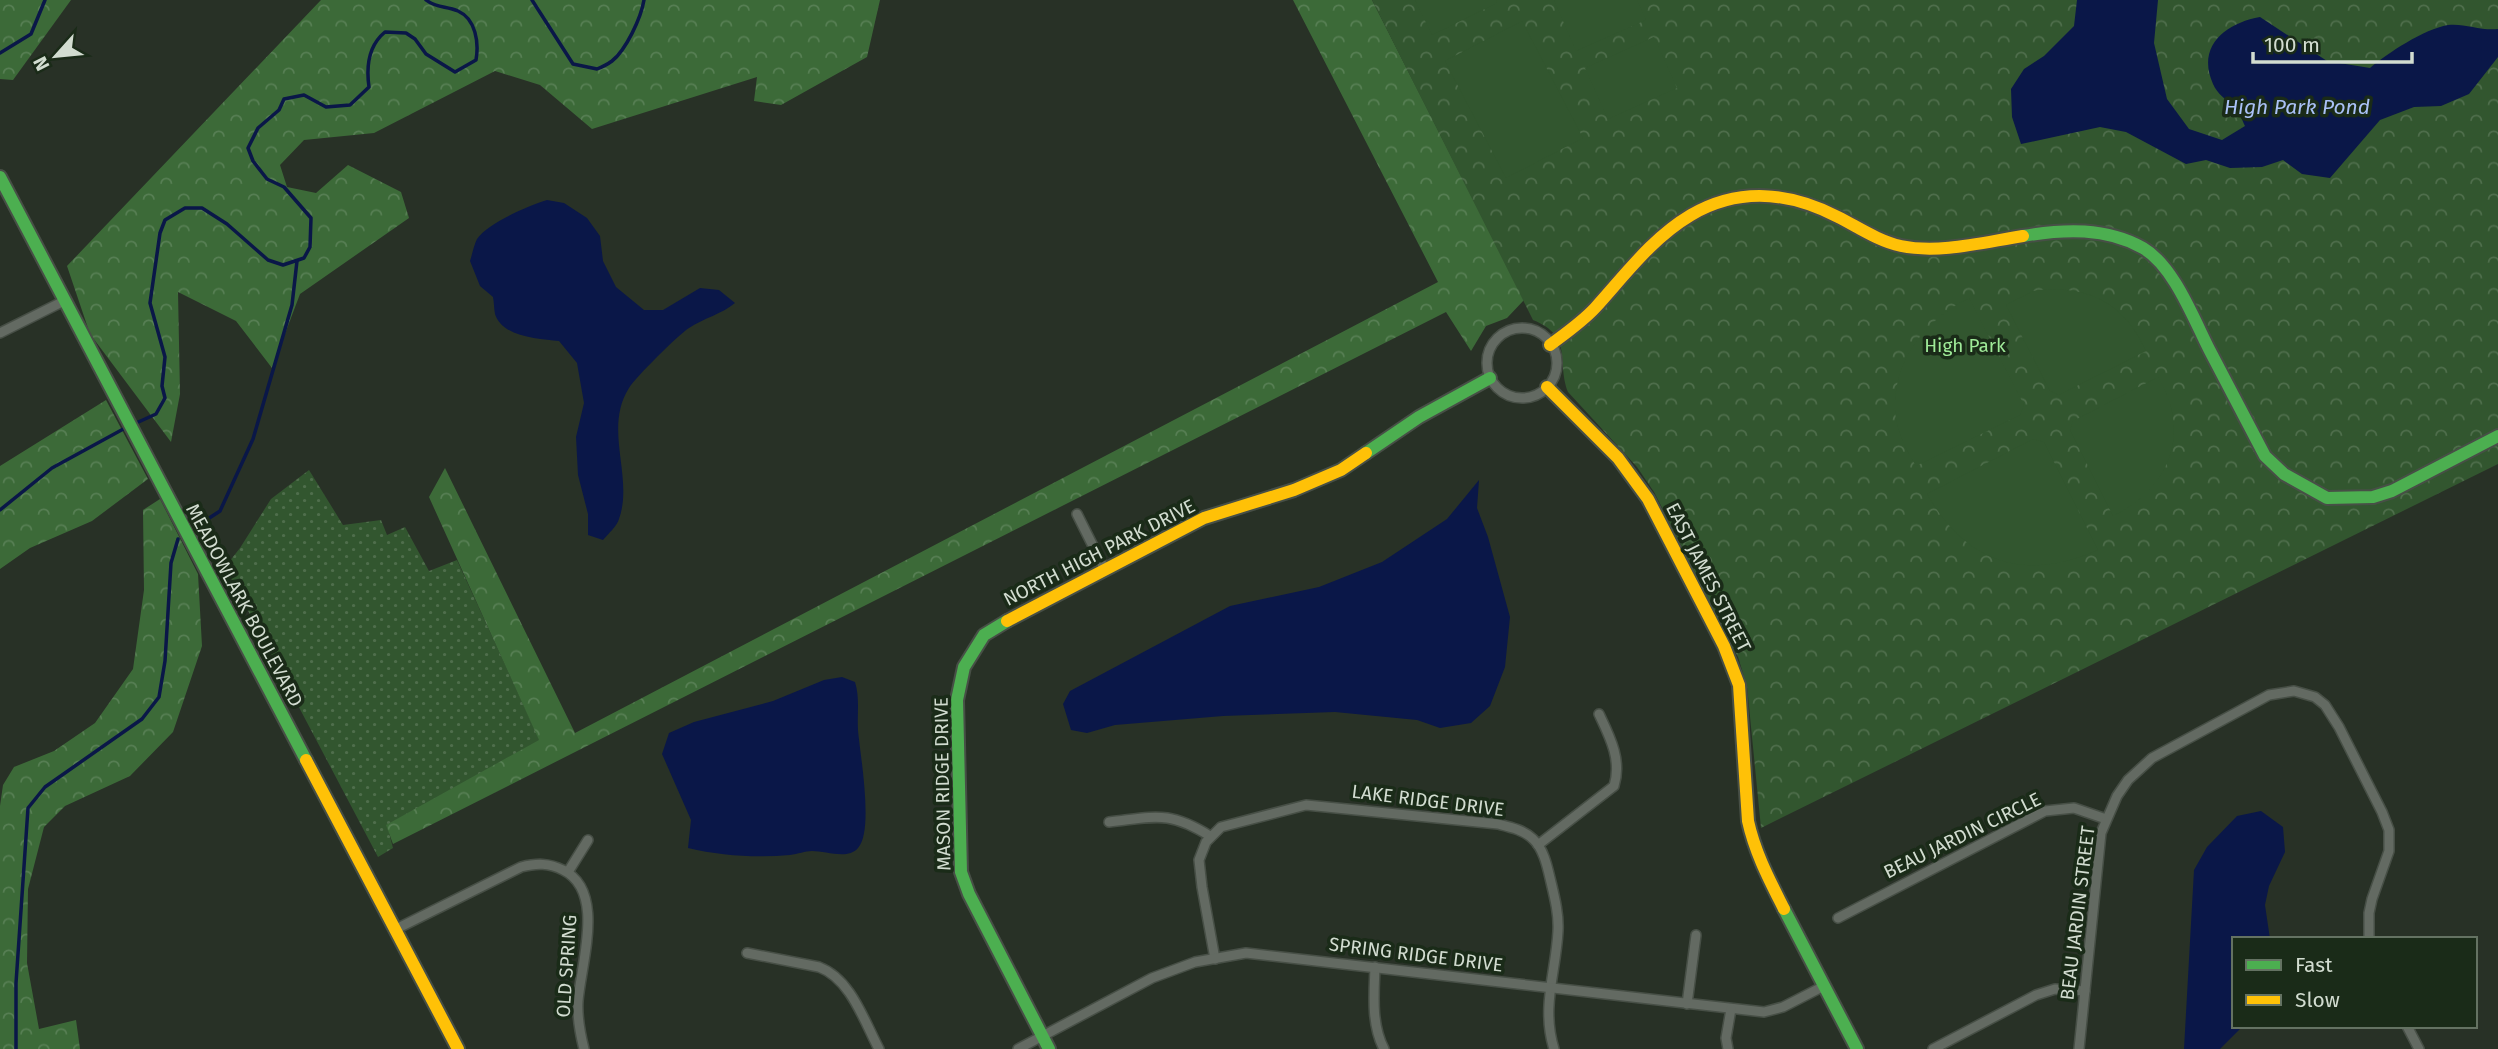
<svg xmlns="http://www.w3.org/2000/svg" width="2498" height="1049" viewBox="0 0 2498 1049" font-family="'Fira Sans',sans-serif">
  <defs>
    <pattern id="grass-dots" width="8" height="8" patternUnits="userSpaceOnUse" patternTransform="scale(1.75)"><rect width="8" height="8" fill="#32562f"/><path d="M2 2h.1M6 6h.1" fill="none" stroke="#4f6e4c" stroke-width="1.8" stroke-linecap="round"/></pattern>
    <pattern id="forest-crowns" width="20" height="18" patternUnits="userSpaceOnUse" patternTransform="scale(1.75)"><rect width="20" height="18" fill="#3c6a38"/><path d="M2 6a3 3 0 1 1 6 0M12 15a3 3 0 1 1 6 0" fill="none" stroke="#577f54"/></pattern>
    <pattern id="park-crowns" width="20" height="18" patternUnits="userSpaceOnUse" patternTransform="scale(1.75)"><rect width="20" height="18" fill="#32562f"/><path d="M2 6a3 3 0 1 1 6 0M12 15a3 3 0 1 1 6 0" fill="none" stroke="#4f6e4c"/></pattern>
  </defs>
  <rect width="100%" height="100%" fill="#283126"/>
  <polygon fill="url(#grass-dots)" points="309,470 343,525 381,520 387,535 405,527 429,571 457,560 540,741 387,825 393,848 378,857 225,567 240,548 271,499"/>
  <g fill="url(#forest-crowns)">
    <polygon points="0,0 71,0 13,80 0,79"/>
    <polygon points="321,0 880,0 867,57 781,105 754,101 757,77 592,129 540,85 495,71 374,133 304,140 280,165 287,187 316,193 348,165 401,192 409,218 300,294 272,368 236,321 178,292 180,394 171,442 90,334 67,266"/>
    <polygon points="1293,0 1372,0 1524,300 1507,318 1486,326 1471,351 1446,312 393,844 386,825 539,740 429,497 445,468 575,733 1438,282"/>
    <polygon points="106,400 148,479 92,521 30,548 0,569 0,466"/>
    <polygon points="160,499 198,574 202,646 173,732 130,776 65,806 44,827 28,889 27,963 39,1029 76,1020 80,1049 0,1049 0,806 3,785 14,767 54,751 95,723 133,669 144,590 143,510"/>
  </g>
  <path fill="url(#park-crowns)" d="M 1372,0 L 2498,0 L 2498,464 L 1761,828 L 1747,686 L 1738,657 L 1654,492 L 1637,467 L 1568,392 C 1556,359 1574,337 1533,320 Z"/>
  <g fill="#32562f">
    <polygon points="1415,0 1496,0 1497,3 1432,35"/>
    <polygon points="1554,0 1637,0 1646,20 1576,51"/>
    <polygon points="1522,21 1583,138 1506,178 1445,61"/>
    <polygon points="1654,37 1677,88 1608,119 1585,68"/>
    <path d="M 2047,289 C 2096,289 2125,306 2146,351 L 2059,395 L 2050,391 L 2006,305 L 2033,291 Z"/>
    <path d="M 1969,298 L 2024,405 L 2020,415 L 1916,466 C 1906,450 1896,430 1895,410 C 1893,360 1926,319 1969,298 Z"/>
    <path d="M 2158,377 C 2192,434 2169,488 2113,516 L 2070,430 L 2073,421 Z"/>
    <path d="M 2033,439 L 2044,442 L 2098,550 C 2025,582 1967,564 1927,494 Z"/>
  </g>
  <g fill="#0a1748">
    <path d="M 2077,0 L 2158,0 L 2154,43 L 2167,99 L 2189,129 L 2222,140 L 2245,126 C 2242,120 2240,112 2235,108 C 2227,100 2217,94 2213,84 C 2196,46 2226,23 2260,17 L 2327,61 L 2370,68 C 2388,53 2424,29 2448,25 C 2464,23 2481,31 2498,29 L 2498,57 L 2469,94 L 2441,106 L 2414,107 L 2380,120 L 2330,178 L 2302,174 L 2283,160 L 2262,167 L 2230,168 L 2206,160 L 2186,164 L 2126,132 L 2100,127 L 2021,144 L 2012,117 L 2011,89 L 2024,69 L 2044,56 L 2074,26 Z"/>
    <path d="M 547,200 L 564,203 L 587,218 L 600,236 L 603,261 L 616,287 L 644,310 L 663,310 L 700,288 L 719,290 L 735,303 C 722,314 704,318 689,328 C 679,334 635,378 629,388 C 603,429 634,477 619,519 C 617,526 608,534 603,540 L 588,535 L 588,514 L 578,475 L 576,437 L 584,403 L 577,363 L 559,341 C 539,339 502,337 495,314 C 494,309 494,302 493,297 L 480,286 L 470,261 C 472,255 474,245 477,239 C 488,223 528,206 547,200 Z"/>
    <polygon points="1479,480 1477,508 1488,537 1510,617 1505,667 1490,706 1471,723 1440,728 1417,720 1335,712 1223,716 1115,725 1087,733 1071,730 1063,704 1070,691 1230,606 1319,587 1382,562 1447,519"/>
    <path d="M 842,677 L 855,682 C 860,698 857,714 858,730 C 860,754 874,831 858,848 C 848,860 826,851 812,851 C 805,851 798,854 790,855 C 757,858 721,856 688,848 L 691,820 L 662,754 L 669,733 L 694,722 L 773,701 L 824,680 Z"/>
    <polygon points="2261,811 2283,827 2285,852 2269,886 2265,905 2270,939 2234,939 2234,1026 2243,1026 2220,1049 2184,1049 2194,870 2207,847 2237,816"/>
  </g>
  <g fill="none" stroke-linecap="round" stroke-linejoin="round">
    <g stroke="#0a1748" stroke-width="3.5">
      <path d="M 532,0 L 573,64 L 597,69 C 602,67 608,64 612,61 C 626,50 641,18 644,0"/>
      <polyline points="0,53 31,34 45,0"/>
      <path d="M 134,424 L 156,414 L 165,398 L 162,386 L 165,357 L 150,303 L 160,233 L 165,220 L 185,208 L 202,208 L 227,224 L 268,260 L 283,265 L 304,258 L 310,247 L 311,218 L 284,187 L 267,179 L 253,161 L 248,148 L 258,128 L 279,110 L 284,99 L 304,95 L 326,107 L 350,105 L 369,87 C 366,66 368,46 385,32 L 406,33 L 415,39 L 426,54 L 455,72 L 476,60 C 479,43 476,19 458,11 C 446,6 436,8 426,0"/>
      <polyline points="0,510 52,468 127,427"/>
      <polyline points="194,528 220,511 253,439 292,305 297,261"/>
      <polyline points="16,1049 16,983 28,808 45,787 142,719 159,697 165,661 171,563 178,539"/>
    </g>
    <g stroke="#474f46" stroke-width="12">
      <g id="street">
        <circle cx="1522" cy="363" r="35"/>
        <polyline points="0,333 64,301"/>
        <polyline points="1077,514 1105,570"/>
        <path d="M 1109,822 C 1155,817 1168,810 1210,836"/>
        <path d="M 1538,845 L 1614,786 C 1622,760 1610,737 1599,714"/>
        <polyline points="568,872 588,840"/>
        <polyline points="1838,918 2045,811 2074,808 2106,819"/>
        <path d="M 394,930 L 521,867 C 537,863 549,863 563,870 C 606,891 581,963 578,1001 C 577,1017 580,1033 584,1049"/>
        <path d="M 747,953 L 819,967 C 851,979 864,1021 879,1049"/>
        <path d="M 1215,959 L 1202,887 L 1199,860 L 1206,842 L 1221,827 L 1306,805 L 1498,824 C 1510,827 1524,830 1533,839 C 1543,848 1547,865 1550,878 C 1554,895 1559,913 1558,931 C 1556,972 1541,1007 1554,1049"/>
        <path d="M 1375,967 C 1374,994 1371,1024 1384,1049"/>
        <polyline points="1687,1004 1696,935"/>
        <polyline points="2407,1026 2419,1049"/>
        <polyline points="1018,1049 1152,978 1195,962 1246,953 1764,1012 1783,1007 1824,986"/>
        <polyline points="1728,1049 1726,1038 1731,1009"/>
        <polyline points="1933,1049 2036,995 2055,989 2085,991"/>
        <polyline points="2079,1049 2101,833 2117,796 2128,780 2152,758 2269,695 2294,691 2315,697 2325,705 2339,727 2382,812 2389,830 2389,851 2372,899 2369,913 2369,939"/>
      </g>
    </g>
    <g stroke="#474f46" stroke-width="16">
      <g id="fast">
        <polyline points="0,177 306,760"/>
        <path d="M 2023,236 C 2064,229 2106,227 2143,248 C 2174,266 2194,320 2210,351 C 2228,386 2247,421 2265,456 L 2284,474 L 2327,498 L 2373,497 L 2392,491 L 2498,436"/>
        <polyline points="1366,453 1419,417 1490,378"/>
        <polyline points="1007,621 984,635 964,667 957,700 961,872 969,894 1049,1049"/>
        <polyline points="1784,909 1857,1049"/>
      </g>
    </g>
    <g stroke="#474f46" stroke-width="16">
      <g id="slow">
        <path d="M 1550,345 C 1566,333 1582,322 1595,308 C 1625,275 1652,238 1691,215 C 1739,187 1790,192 1838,217 C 1858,227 1878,241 1901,246 C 1940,254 1984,242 2023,236"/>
        <path d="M 1547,387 L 1618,458 L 1648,499 L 1724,646 L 1739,685 L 1748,821 C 1755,853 1770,881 1784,909"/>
        <polyline points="1007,621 1204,518 1294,490 1341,470 1366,453"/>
        <polyline points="306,760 458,1049"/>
      </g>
    </g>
    <use href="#street" stroke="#636a62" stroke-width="9"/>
    <use href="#fast" stroke="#4caf50" stroke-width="12"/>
    <use href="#slow" stroke="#ffc107" stroke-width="12"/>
  </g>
  <g text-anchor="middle" stroke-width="7" stroke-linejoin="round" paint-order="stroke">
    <g font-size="19" fill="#9fea98" stroke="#1a2b18">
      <text x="1965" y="352">High Park</text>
    </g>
    <g font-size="19" fill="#d2dcd0" stroke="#1a2b18">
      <text transform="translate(1099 552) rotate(-27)" y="7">NORTH HIGH PARK DRIVE</text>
      <text transform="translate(1709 577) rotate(63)" y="7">EAST JAMES STREET</text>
      <text transform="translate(245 605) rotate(62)" y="7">MEADOWLARK BOULEVARD</text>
      <text transform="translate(942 784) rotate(-91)" y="7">MASON RIDGE DRIVE</text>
      <text transform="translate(1428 800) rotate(7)" y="7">LAKE RIDGE DRIVE</text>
      <text transform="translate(1962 835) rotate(-26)" y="7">BEAU JARDIN CIRCLE</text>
      <text transform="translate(2077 913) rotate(-83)" y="7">BEAU JARDIN STREET</text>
      <text transform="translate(1416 954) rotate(7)" y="7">SPRING RIDGE DRIVE</text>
      <text transform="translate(566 966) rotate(-86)" y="7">OLD SPRING</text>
    </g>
    <g font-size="21" font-style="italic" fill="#aac1f6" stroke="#1a2b18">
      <text x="2297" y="114">High Park Pond</text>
    </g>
  </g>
  <rect x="2232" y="937" width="245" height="91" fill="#1a2b18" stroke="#647262" stroke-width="2"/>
  <rect x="2246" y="960" width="35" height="10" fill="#4caf50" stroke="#647262" stroke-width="2"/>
  <text x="2295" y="972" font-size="21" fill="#d2dcd0">Fast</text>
  <rect x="2246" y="995" width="35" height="10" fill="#ffc107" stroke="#647262" stroke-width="2"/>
  <text x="2295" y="1007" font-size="21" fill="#d2dcd0">Slow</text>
  <g transform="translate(56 56) rotate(243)" stroke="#1a2b18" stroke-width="5" paint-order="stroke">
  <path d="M0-5L12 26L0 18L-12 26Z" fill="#d2dcd0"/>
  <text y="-10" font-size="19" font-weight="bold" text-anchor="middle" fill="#d2dcd0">N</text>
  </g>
  <path d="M2253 52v10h159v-10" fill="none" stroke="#d2dcd0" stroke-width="3.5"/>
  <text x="2264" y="52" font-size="21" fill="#d2dcd0" stroke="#1a2b18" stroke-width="5" paint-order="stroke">100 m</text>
</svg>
